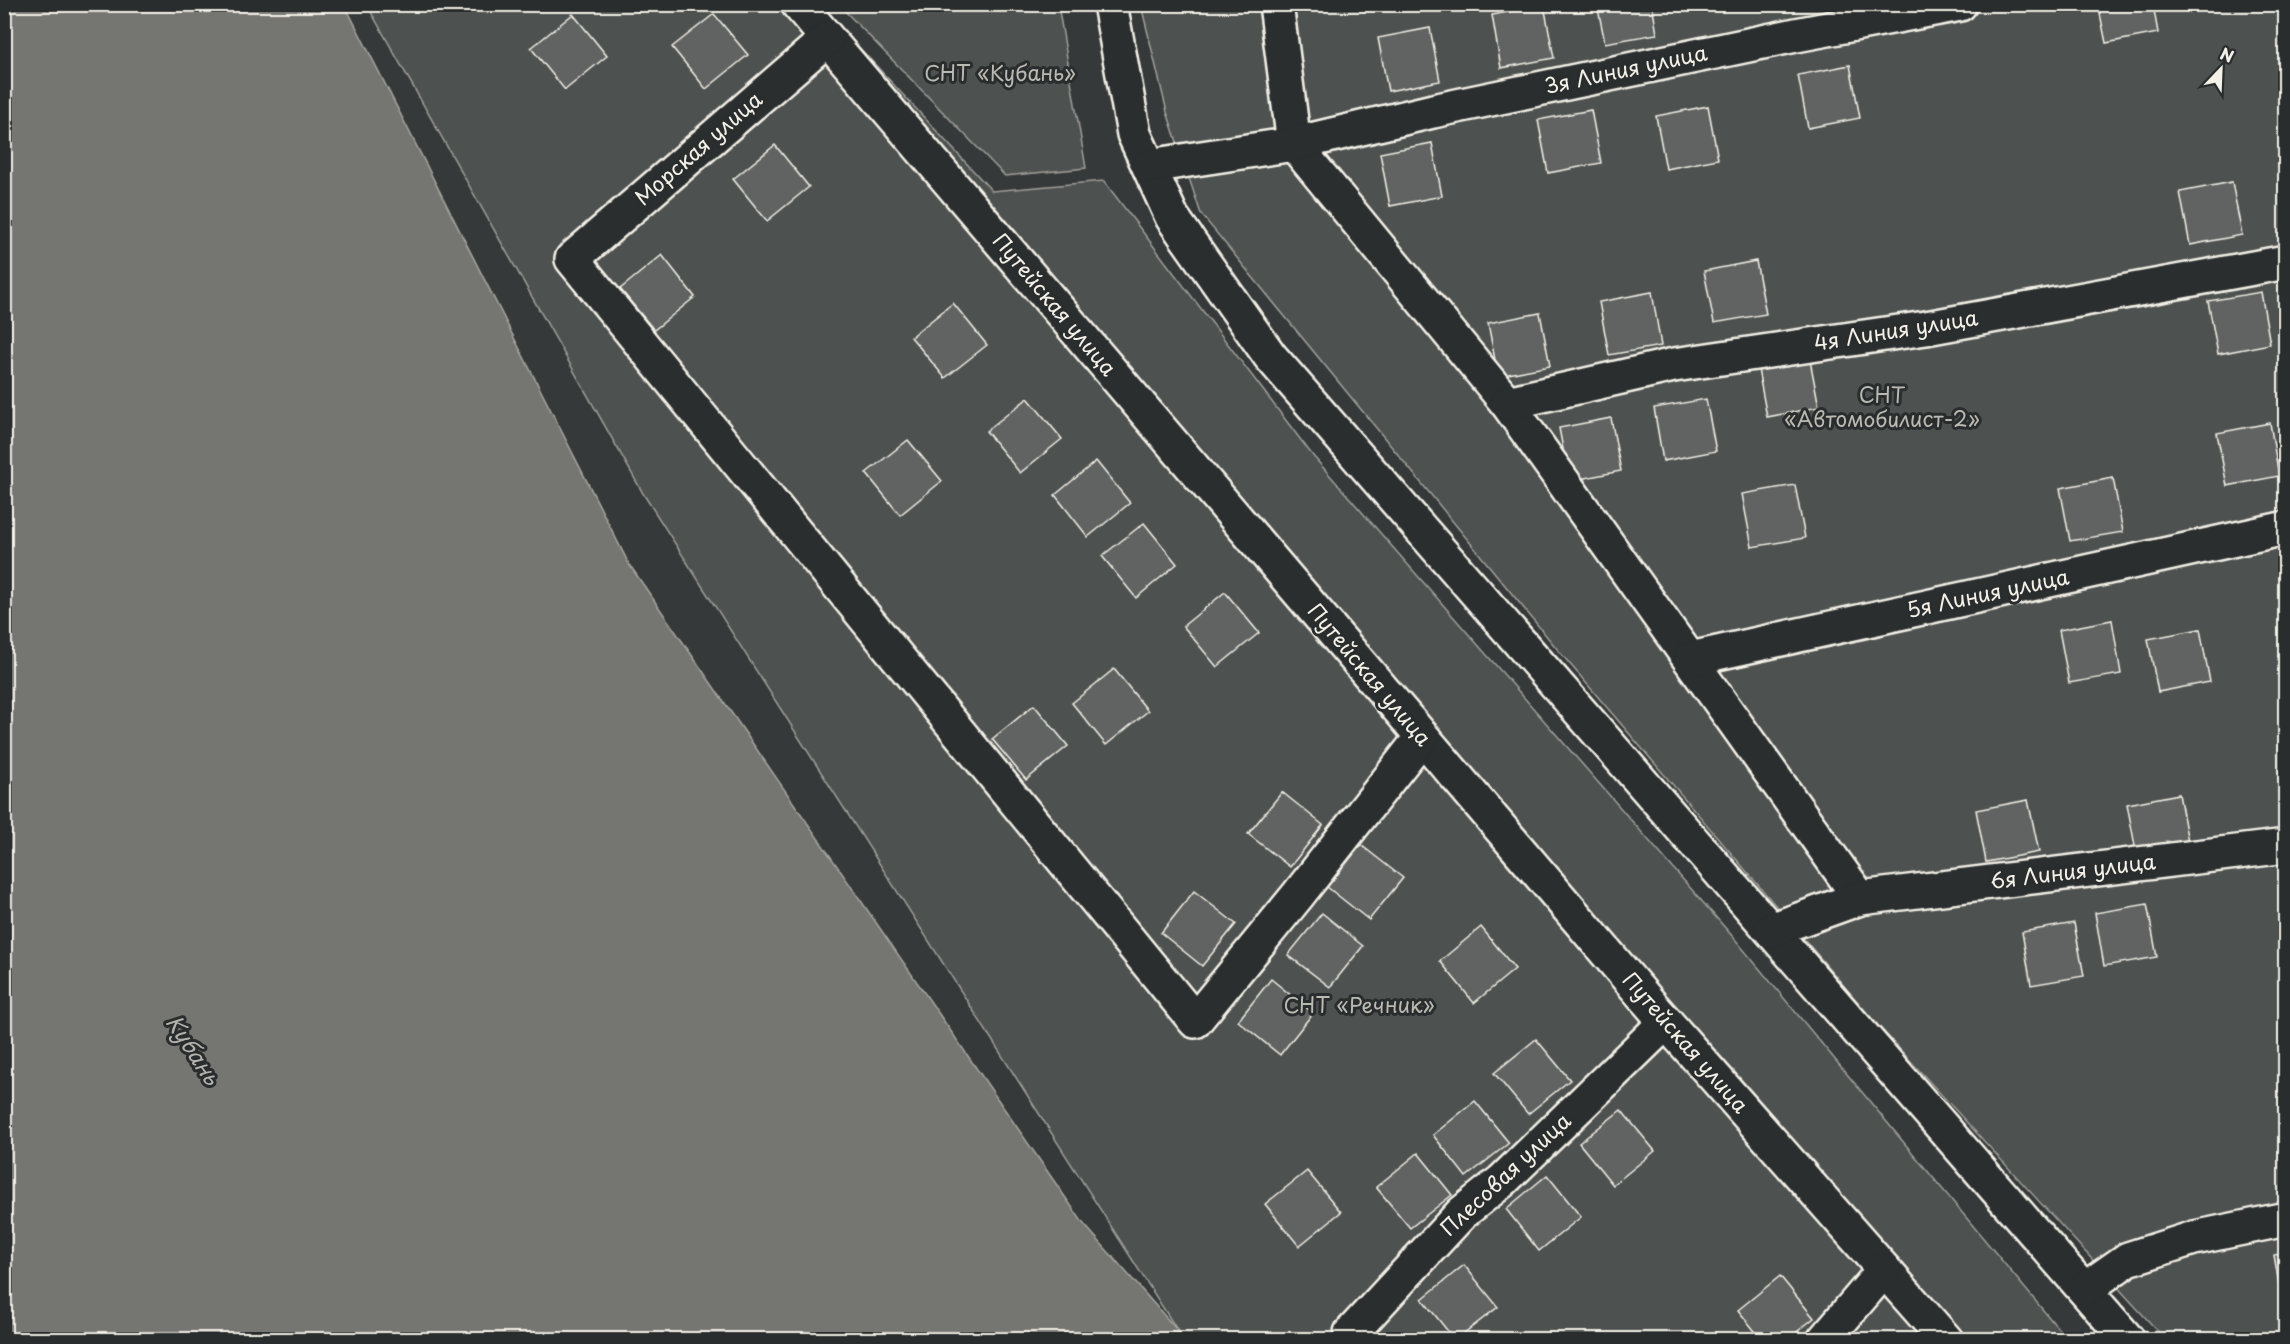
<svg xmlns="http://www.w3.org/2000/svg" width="2290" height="1344" viewBox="0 0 2290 1344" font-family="'Playpen Sans',sans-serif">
  <rect width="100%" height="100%" fill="#363939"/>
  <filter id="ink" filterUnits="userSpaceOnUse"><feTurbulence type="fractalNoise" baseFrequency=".0167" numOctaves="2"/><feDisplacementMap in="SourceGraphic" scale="12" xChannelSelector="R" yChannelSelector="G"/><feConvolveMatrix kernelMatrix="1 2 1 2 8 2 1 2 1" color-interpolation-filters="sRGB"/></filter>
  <g filter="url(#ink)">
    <g fill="#4e514f" stroke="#a1a19c" stroke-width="1.5">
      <polygon points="367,5 820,5 992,191 1104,181 1313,456 1734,938 2067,1339 1183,1339 644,495"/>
      <polygon points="839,5 1058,5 1086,168 1005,176"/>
      <polygon points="1141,5 2285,5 2285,1339 2165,1339 1874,1021 1558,650 1201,214 1167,112"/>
    </g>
    <polygon fill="#757572" stroke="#a8a7a1" stroke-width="1.5" points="5,4 345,5 629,564 1083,1223 1185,1339 5,1339"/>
    <g fill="#616362" stroke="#f4f1e8" stroke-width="1.5">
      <polygon points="1597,4 1652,4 1657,34 1605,43"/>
      <polygon points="2098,4 2153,4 2158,33 2106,43"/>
      <polygon points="1544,5 1554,58 1501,68 1492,15"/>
      <polygon points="573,14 607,56 565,90 531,48"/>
      <polygon points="714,14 748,55 706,89 672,47"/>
      <polygon points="1430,28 1440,81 1388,91 1378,38"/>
      <polygon points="1850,65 1860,118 1808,128 1798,75"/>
      <polygon points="1708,106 1718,159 1666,169 1656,116"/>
      <polygon points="1591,110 1601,163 1548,173 1538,120"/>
      <polygon points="1432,143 1442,196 1390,206 1380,153"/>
      <polygon points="775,145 809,187 767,221 733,179"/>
      <polygon points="2232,182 2242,235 2190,245 2180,192"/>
      <polygon points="662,255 695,297 654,330 620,289"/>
      <polygon points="1756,261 1766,314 1714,323 1704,271"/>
      <polygon points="1652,292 1661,346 1609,355 1599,302"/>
      <polygon points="2261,292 2270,344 2218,354 2208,301"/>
      <polygon points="953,303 987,345 945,378 911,337"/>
      <polygon points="1540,313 1550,366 1498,376 1488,323"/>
      <polygon points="1809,355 1819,407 1767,417 1757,364"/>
      <polygon points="1028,398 1062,439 1020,473 986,431"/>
      <polygon points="1706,399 1716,451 1663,461 1654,408"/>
      <polygon points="1611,418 1621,471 1569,481 1559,428"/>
      <polygon points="2270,423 2279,476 2227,486 2217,433"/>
      <polygon points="908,440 942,481 900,515 866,473"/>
      <polygon points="1096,461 1130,503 1088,537 1055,495"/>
      <polygon points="2113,478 2123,532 2070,541 2060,488"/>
      <polygon points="1795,485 1805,538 1752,547 1742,494"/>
      <polygon points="1144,523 1177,564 1136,598 1102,556"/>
      <polygon points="1225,592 1259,633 1217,667 1183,626"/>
      <polygon points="2112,620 2121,674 2069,683 2059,630"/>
      <polygon points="2200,629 2210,682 2158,692 2148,639"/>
      <polygon points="1114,669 1148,711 1106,745 1072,703"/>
      <polygon points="1034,705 1068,746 1026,780 992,739"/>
      <polygon points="1282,792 1323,825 1290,867 1248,834"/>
      <polygon points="2179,794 2189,847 2137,856 2127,804"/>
      <polygon points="2028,800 2039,852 1986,862 1976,810"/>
      <polygon points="1361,845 1403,878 1369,920 1327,887"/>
      <polygon points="1194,891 1236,924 1202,966 1161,933"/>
      <polygon points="2147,904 2157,957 2104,966 2095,913"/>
      <polygon points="1322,913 1363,946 1330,987 1288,955"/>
      <polygon points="2074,923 2084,976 2031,985 2022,932"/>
      <polygon points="1481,927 1515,969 1474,1003 1440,961"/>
      <polygon points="1271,979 1313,1013 1280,1055 1238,1021"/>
      <polygon points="1536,1039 1570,1080 1528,1114 1494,1073"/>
      <polygon points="1475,1101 1509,1143 1466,1177 1433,1135"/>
      <polygon points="1621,1110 1655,1151 1613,1185 1579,1143"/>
      <polygon points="1418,1153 1452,1195 1410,1228 1376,1187"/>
      <polygon points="1307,1171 1341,1212 1299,1246 1265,1204"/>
      <polygon points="1547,1175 1581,1217 1539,1251 1506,1209"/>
      <polygon points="2286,1253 2286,1307 2283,1308 2274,1255"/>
      <polygon points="1464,1265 1498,1307 1455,1340 1422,1299"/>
      <polygon points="1780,1276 1814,1318 1787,1340 1762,1340 1738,1310"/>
    </g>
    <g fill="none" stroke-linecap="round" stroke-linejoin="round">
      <g stroke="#f4f1e8" stroke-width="38">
        <g id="minor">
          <polyline points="798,4 1652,1006 1946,1340"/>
          <polyline points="1110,4 1134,134 1172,217 1270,356 2128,1340"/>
          <polyline points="1276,4 1294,144 1507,403 1860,898"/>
          <polyline points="827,39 572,259 1195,1021 1298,895 1422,737"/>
          <polyline points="1149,166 1294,144 1433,111 1796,35 1960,4"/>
          <polyline points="1507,403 1674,365 1926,328 2286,262"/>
          <polyline points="1690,659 2286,528"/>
          <polyline points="1771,930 1860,898 2286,846"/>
          <polyline points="2085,1289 2128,1259 2194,1238 2286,1219"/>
          <polyline points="1351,1333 1462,1213 1502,1181 1666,1022"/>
          <polyline points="1824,1340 1884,1270"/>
        </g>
      </g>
      <use href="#minor" stroke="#2a2d2e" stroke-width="33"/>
    </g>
  </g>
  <g text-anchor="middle" stroke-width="6" stroke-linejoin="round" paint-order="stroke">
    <g font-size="21" fill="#f4f1e8" stroke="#2a2d2e">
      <text transform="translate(1626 70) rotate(-12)" y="7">3я Линия улица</text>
      <text transform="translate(699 149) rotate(-41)" y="7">Морская улица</text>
      <text transform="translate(1054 305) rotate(50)" y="7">Путейская улица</text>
      <text transform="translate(1896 331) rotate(-9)" y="7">4я Линия улица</text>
      <text transform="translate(1988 594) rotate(-12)" y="7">5я Линия улица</text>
      <text transform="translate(1369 675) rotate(50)" y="7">Путейская улица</text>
      <text transform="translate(2073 872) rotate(-7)" y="7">6я Линия улица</text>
      <text transform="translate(1685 1043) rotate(49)" y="7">Путейская улица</text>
      <text transform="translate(1506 1175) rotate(-43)" y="7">Плесовая улица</text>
    </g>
    <g font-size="21" fill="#bab9b2" stroke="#2a2d2e">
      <text x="1000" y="81">СНТ «Кубань»</text>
      <text x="1882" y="403">СНТ<tspan x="1882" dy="24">«Автомобилист-2»</tspan></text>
      <text x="1359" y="1013">СНТ «Речник»</text>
    </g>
    <g font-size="22" font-style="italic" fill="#b4b3ad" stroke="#2a2d2e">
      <text transform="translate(193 1050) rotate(57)" y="8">Кубань</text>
    </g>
  </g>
  <rect width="2290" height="1344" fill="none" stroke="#2a2d2e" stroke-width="24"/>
  <rect x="12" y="12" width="2266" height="1320" fill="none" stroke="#f4f1e8" stroke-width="2" filter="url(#ink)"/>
  <g transform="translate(2221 69) rotate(23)" stroke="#2a2d2e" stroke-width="4.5" paint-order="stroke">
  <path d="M0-4.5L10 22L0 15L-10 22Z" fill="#f4f1e8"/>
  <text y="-9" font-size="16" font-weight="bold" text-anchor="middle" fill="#f4f1e8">N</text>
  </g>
</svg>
